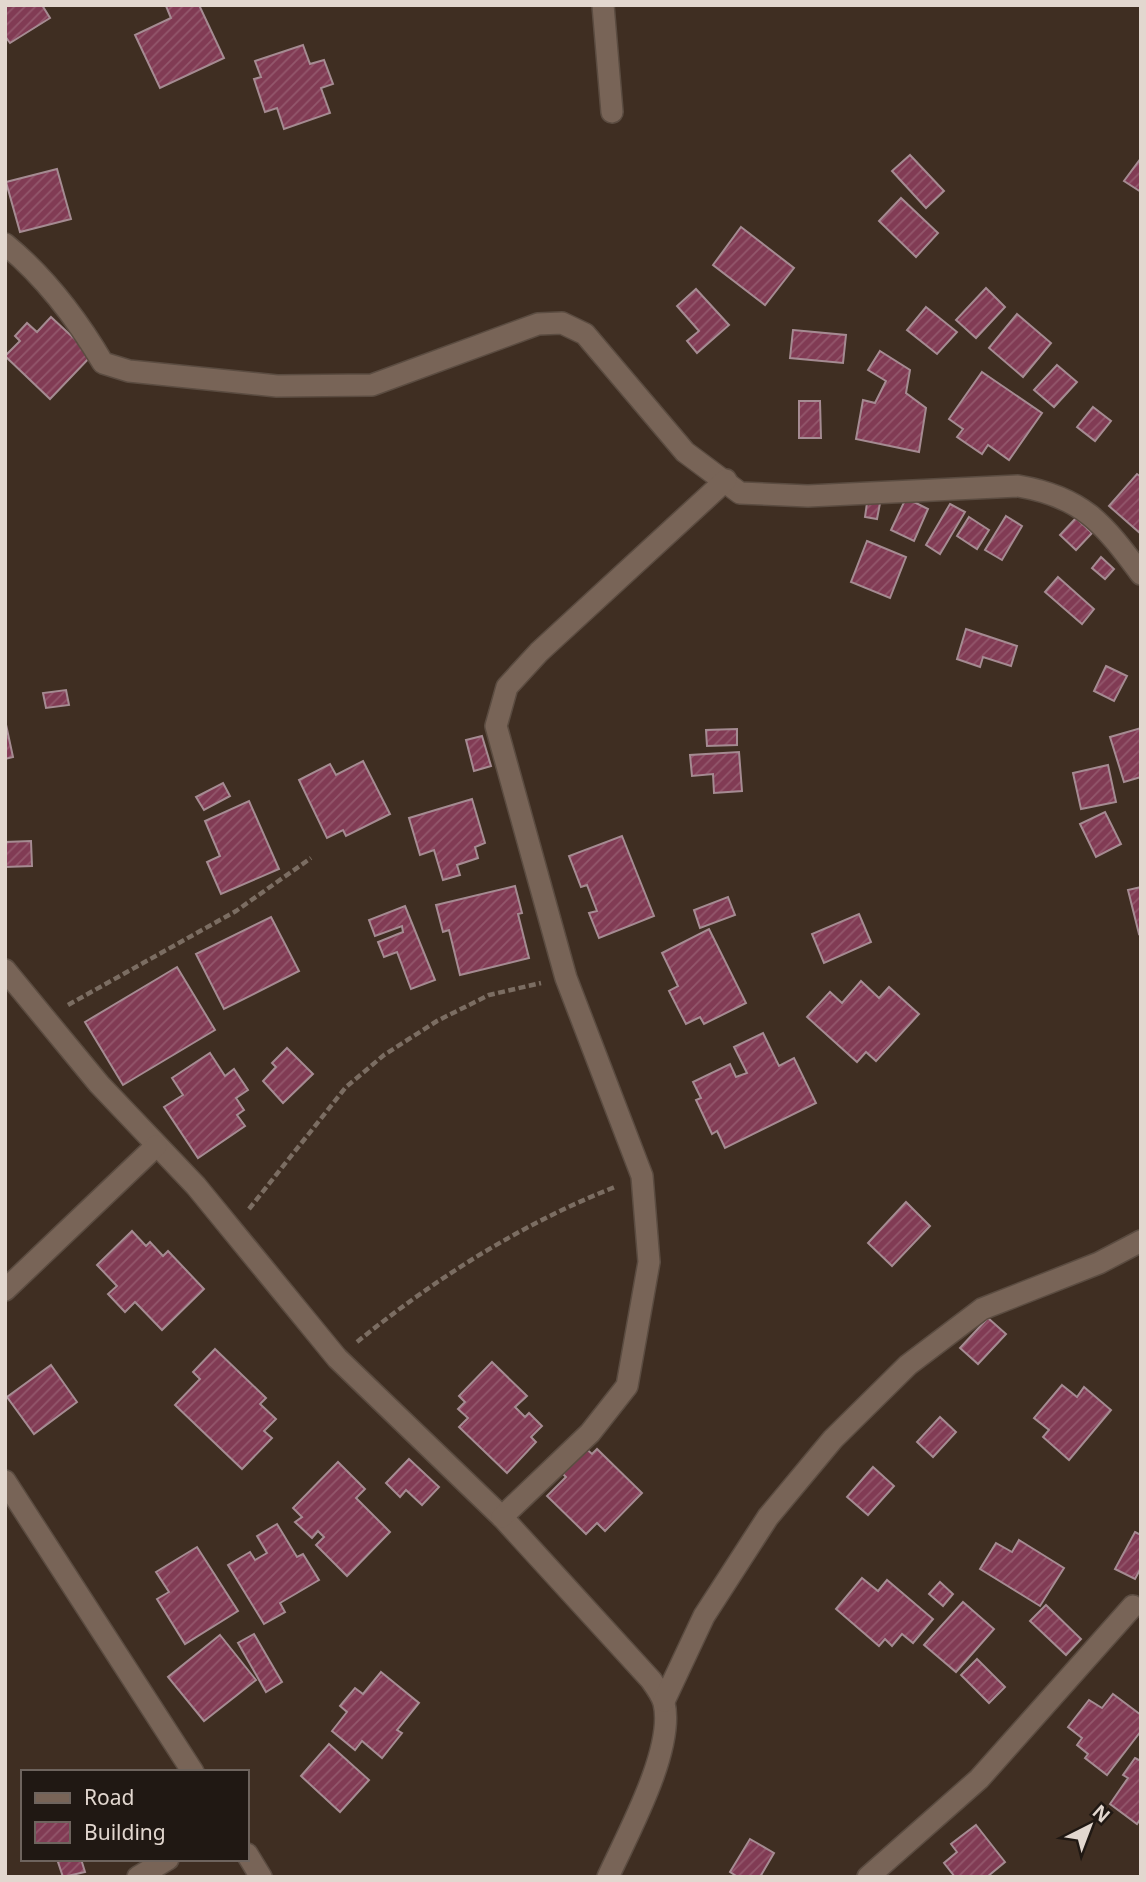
<svg xmlns="http://www.w3.org/2000/svg" width="1146" height="1882" viewBox="0 0 1146 1882" font-family="'Noto Sans',sans-serif">
  <defs>
    <pattern id="building-hatch" width="6" height="6" patternUnits="userSpaceOnUse" patternTransform="scale(1.75)"><rect width="6" height="6" fill="#813b54"/><path d="M-1 1l2-2M0 6l6-6M5 7l2-2" fill="none" stroke="#93576c"/></pattern>
  </defs>
  <rect width="100%" height="100%" fill="#3f2e22"/>
  <g fill="url(#building-hatch)" stroke="#a58b92" stroke-width="2">
    <polygon points="5,5 42,5 50,18 10,43 5,36"/>
    <polygon points="199,5 224,58 160,88 135,35 171,18 166,6"/>
    <polygon points="303,45 310,64 324,60 333,84 321,88 330,113 284,129 277,108 265,112 254,79 261,77 255,61"/>
    <polygon points="910,155 944,191 926,208 892,171"/>
    <polygon points="1141,158 1141,192 1124,181"/>
    <polygon points="57,169 71,219 20,232 6,182"/>
    <polygon points="901,198 938,233 916,257 879,221"/>
    <polygon points="741,227 794,268 765,305 713,265"/>
    <polygon points="986,288 1005,307 976,338 956,320"/>
    <polygon points="696,289 729,325 697,353 687,341 699,331 677,306"/>
    <polygon points="926,307 957,332 937,354 907,330"/>
    <polygon points="1017,314 1051,343 1023,377 989,348"/>
    <polygon points="51,317 92,355 50,399 5,356 20,341 15,336 27,323 37,332"/>
    <polygon points="793,330 846,335 843,363 790,358"/>
    <polygon points="880,351 910,370 906,393 926,408 919,452 856,439 863,400 875,403 886,381 868,370"/>
    <polygon points="1057,365 1077,382 1054,407 1034,390"/>
    <polygon points="982,372 1042,413 1009,460 988,445 982,454 957,437 963,429 949,419"/>
    <polygon points="799,401 820,401 821,438 799,438"/>
    <polygon points="1093,407 1111,421 1095,441 1077,427"/>
    <polygon points="1137,474 1141,477 1141,534 1109,506"/>
    <polygon points="868,496 881,498 877,519 865,517"/>
    <polygon points="906,498 928,509 914,541 891,530"/>
    <polygon points="950,504 965,512 940,554 926,545"/>
    <polygon points="1006,516 1022,526 1002,560 985,550"/>
    <polygon points="969,517 989,530 977,549 957,536"/>
    <polygon points="1076,518 1092,533 1076,550 1060,535"/>
    <polygon points="867,541 906,557 890,598 851,582"/>
    <polygon points="1101,557 1114,569 1105,579 1092,568"/>
    <polygon points="1058,577 1094,609 1082,624 1045,592"/>
    <polygon points="966,629 1017,646 1011,666 983,657 980,667 957,659"/>
    <polygon points="1106,666 1127,676 1114,701 1094,691"/>
    <polygon points="66,690 69,705 46,708 43,693"/>
    <polygon points="5,720 13,757 5,759"/>
    <polygon points="1141,728 1141,777 1124,782 1110,737"/>
    <polygon points="737,729 737,745 707,746 706,730"/>
    <polygon points="482,736 491,766 474,771 466,740"/>
    <polygon points="739,752 742,791 714,793 713,774 692,776 690,755"/>
    <polygon points="363,761 390,814 346,836 343,830 327,838 299,780 330,764 336,775"/>
    <polygon points="1108,765 1116,802 1081,809 1073,773"/>
    <polygon points="223,783 230,796 204,810 196,797"/>
    <polygon points="472,799 485,843 475,847 478,858 457,865 460,875 443,880 434,850 420,855 409,818"/>
    <polygon points="249,801 279,869 221,894 207,862 220,856 205,821"/>
    <polygon points="1105,812 1121,844 1096,857 1080,824"/>
    <polygon points="622,836 654,916 599,938 589,913 597,911 587,885 581,887 569,856"/>
    <polygon points="31,841 32,866 5,867 5,842"/>
    <polygon points="515,886 522,913 518,914 529,958 460,975 449,930 443,932 436,905"/>
    <polygon points="1141,887 1141,933 1139,934 1128,890"/>
    <polygon points="728,897 735,915 700,928 694,910"/>
    <polygon points="405,906 435,980 411,989 397,952 384,957 378,942 403,932 402,926 375,936 369,920"/>
    <polygon points="859,914 871,942 824,963 812,934"/>
    <polygon points="271,917 299,971 224,1009 196,954"/>
    <polygon points="709,929 746,1003 704,1024 700,1017 686,1024 669,991 678,986 662,953"/>
    <polygon points="177,967 215,1030 123,1085 85,1022"/>
    <polygon points="861,981 879,998 889,987 919,1014 876,1061 866,1052 857,1062 807,1017 830,992 842,1003"/>
    <polygon points="763,1033 779,1066 794,1058 816,1103 725,1148 717,1131 712,1134 696,1100 701,1098 693,1082 730,1064 736,1077 747,1073 734,1047"/>
    <polygon points="287,1048 313,1074 283,1103 263,1081 276,1067 272,1063"/>
    <polygon points="210,1053 225,1076 234,1069 248,1090 236,1098 244,1110 237,1115 245,1126 198,1158 164,1107 183,1095 172,1078"/>
    <polygon points="906,1202 930,1226 892,1266 868,1243"/>
    <polygon points="132,1231 146,1246 150,1242 163,1256 168,1251 204,1289 162,1330 135,1302 125,1312 108,1294 117,1286 97,1265"/>
    <polygon points="988,1318 1006,1334 978,1364 960,1348"/>
    <polygon points="215,1349 266,1398 260,1404 276,1419 264,1431 272,1438 242,1469 175,1405 200,1379 193,1372"/>
    <polygon points="492,1362 527,1396 515,1407 525,1417 529,1413 542,1426 531,1437 536,1442 507,1473 459,1427 468,1418 458,1409 465,1402 459,1396"/>
    <polygon points="51,1365 77,1402 34,1434 7,1397"/>
    <polygon points="1062,1385 1077,1397 1084,1387 1111,1410 1069,1460 1043,1437 1049,1430 1034,1418"/>
    <polygon points="940,1417 956,1432 933,1457 917,1442"/>
    <polygon points="584,1447 592,1454 597,1449 642,1493 605,1531 597,1523 586,1534 547,1496 566,1477 561,1472"/>
    <polygon points="409,1459 439,1487 422,1505 406,1490 400,1497 386,1483"/>
    <polygon points="338,1462 365,1489 356,1498 390,1532 347,1576 316,1545 324,1537 318,1531 312,1538 295,1522 302,1517 293,1508"/>
    <polygon points="873,1467 894,1486 868,1515 847,1497"/>
    <polygon points="277,1524 297,1557 303,1554 319,1580 280,1603 285,1612 264,1624 228,1565 250,1552 255,1560 267,1553 257,1536"/>
    <polygon points="1135,1532 1141,1535 1141,1568 1135,1579 1115,1569"/>
    <polygon points="1019,1540 1064,1568 1040,1606 980,1569 996,1543 1012,1552"/>
    <polygon points="197,1547 238,1611 185,1644 157,1599 169,1592 156,1572"/>
    <polygon points="862,1578 878,1591 887,1580 933,1619 913,1643 902,1634 892,1646 885,1639 879,1646 836,1609"/>
    <polygon points="940,1582 953,1594 943,1606 929,1594"/>
    <polygon points="963,1602 994,1629 956,1672 924,1645"/>
    <polygon points="1046,1605 1081,1639 1066,1655 1030,1621"/>
    <polygon points="254,1634 282,1682 266,1692 238,1643"/>
    <polygon points="220,1635 256,1680 204,1721 168,1677"/>
    <polygon points="977,1659 1005,1687 989,1703 961,1675"/>
    <polygon points="381,1672 419,1703 397,1730 402,1733 382,1758 362,1741 355,1750 332,1731 347,1712 340,1706 355,1688 363,1694"/>
    <polygon points="1113,1694 1141,1715 1141,1731 1107,1775 1085,1758 1088,1754 1077,1745 1082,1738 1068,1727 1089,1700 1102,1708"/>
    <polygon points="329,1744 369,1780 340,1812 301,1776"/>
    <polygon points="1135,1758 1141,1761 1141,1818 1137,1824 1110,1804 1128,1778 1123,1775"/>
    <polygon points="976,1825 1005,1862 987,1877 955,1877 944,1863 957,1852 951,1844"/>
    <polygon points="750,1839 774,1853 760,1877 738,1877 730,1872"/>
    <polygon points="57,1859 81,1859 85,1872 63,1877"/>
  </g>
  <g fill="none" stroke-linecap="round" stroke-linejoin="round">
    <g stroke="#5b4c41" stroke-width="24">
      <g id="minor">
        <polyline points="603,5 612,112"/>
        <path d="M 5,244 C 44,276 77,319 103,363 L 129,371 L 277,386 L 372,385 L 538,324 L 562,323 L 585,334 L 685,452 L 740,493 L 808,496 L 1018,486 C 1083,497 1103,523 1141,574"/>
        <path d="M 5,970 L 99,1084 L 196,1186 L 337,1358 L 502,1517 L 651,1680 C 656,1687 662,1695 664,1703 C 675,1749 627,1835 608,1877"/>
        <polyline points="5,1290 156,1146"/>
        <polyline points="5,1481 193,1772"/>
        <polyline points="502,1517 590,1433 627,1386 649,1262 642,1176 566,978 496,726 507,687 539,652 726,480"/>
        <polyline points="664,1701 704,1616 768,1517 833,1439 908,1365 982,1309 1099,1263 1141,1241"/>
        <polyline points="247,1854 261,1877"/>
        <polyline points="138,1877 168,1859"/>
        <polyline points="868,1877 979,1779 1133,1606"/>
      </g>
    </g>
    <g stroke="#7b6d62" stroke-width="4.5" stroke-dasharray="7 3.5" stroke-linecap="butt">
      <polyline points="68,1005 236,911 311,858"/>
      <polyline points="249,1209 346,1087 384,1055 437,1021 489,995 541,983"/>
      <path d="M 357,1342 C 436,1278 521,1224 615,1187"/>
    </g>
    <use href="#minor" stroke="#786457" stroke-width="21"/>
  </g>
  <rect width="1146" height="1882" fill="none" stroke="#e2d7cf" stroke-width="14"/>
  <rect x="21" y="1770" width="228" height="91" fill="#201813" stroke="#6e645e" stroke-width="2"/>
  <rect x="35" y="1793" width="35" height="10" fill="#786457" stroke="#6e645e" stroke-width="2"/>
  <text x="84" y="1805" font-size="21" fill="#e2d7cf">Road</text>
  <rect x="35" y="1822" width="35" height="21" fill="url(#building-hatch)" stroke="#6e645e" stroke-width="2"/>
  <text x="84" y="1840" font-size="21" fill="#e2d7cf">Building</text>
  <g transform="translate(1090 1826) rotate(42)" stroke="#201813" stroke-width="5" paint-order="stroke">
  <path d="M0-5L12 26L0 18L-12 26Z" fill="#e2d7cf"/>
  <text y="-10" font-size="19" font-weight="bold" text-anchor="middle" fill="#e2d7cf">N</text>
  </g>
</svg>
